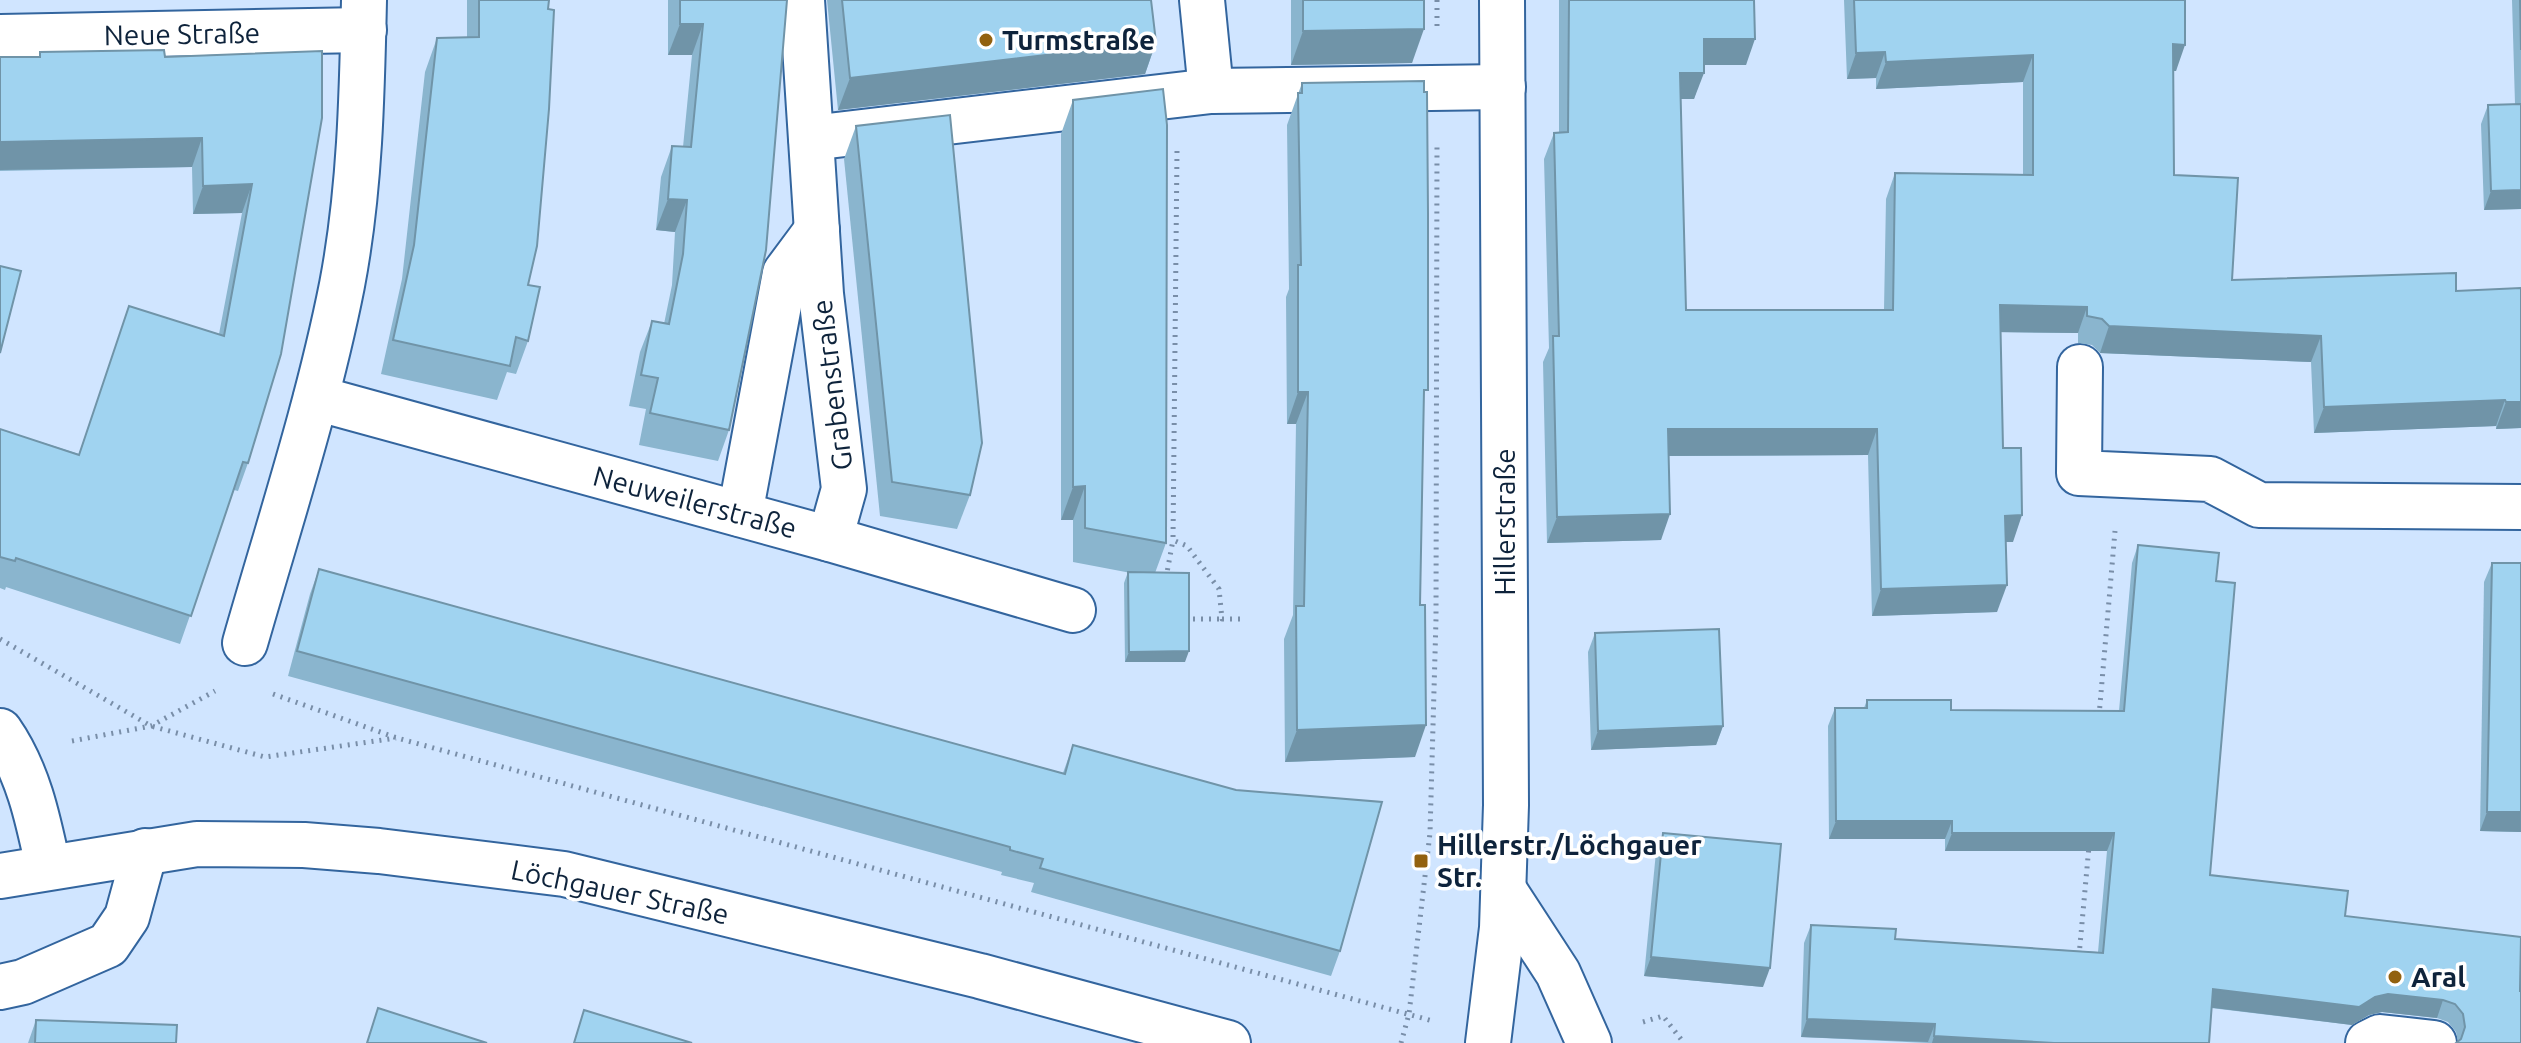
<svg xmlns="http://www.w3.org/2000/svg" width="2521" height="1043" viewBox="0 0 2521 1043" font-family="Ubuntu,sans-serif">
  <rect width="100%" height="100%" fill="#d0e5ff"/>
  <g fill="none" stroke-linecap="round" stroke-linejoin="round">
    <g stroke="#33659e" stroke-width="48">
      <g id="minor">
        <polyline points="802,0 821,294 844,489 830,539"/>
        <polyline points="1202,0 1211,91"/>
        <polyline points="0,37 364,30"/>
        <polyline points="811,138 1211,91 1503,87"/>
        <polyline points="2080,367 2079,473 2210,479 2259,505 2521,507"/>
        <polyline points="316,398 830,539 1073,610"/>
        <polyline points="740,514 785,273 817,230"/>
        <path d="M 245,643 C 279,524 318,406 342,285 C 360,191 362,95 364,0"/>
        <path d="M 0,731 C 28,771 38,819 48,866"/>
        <polyline points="1504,890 1558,973 1589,1043"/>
        <polyline points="0,987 23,982 108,945 127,917 145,851"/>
        <polyline points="1488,1043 1502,928 1506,805 1502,0"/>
        <polyline points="2368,1043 2380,1037 2434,1043"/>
      </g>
    </g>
    <g stroke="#33659e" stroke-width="48">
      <polyline id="major" points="0,876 197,844 304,845 379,851 564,874 980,976 1228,1043"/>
    </g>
    <g stroke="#798ea8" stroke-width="5" stroke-dasharray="2 6" stroke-linecap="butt">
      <polyline points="1437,0 1437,31"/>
      <polyline points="1177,151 1173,540 1187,546 1219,589 1222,619 1242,619"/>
      <polyline points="1166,578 1173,540"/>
      <polyline points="1185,619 1222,619"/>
      <polyline points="0,639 151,726 265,757 396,738"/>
      <polyline points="273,694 397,738 1433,1021"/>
      <polyline points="2099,716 2115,531"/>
      <polyline points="72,741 151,726 215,691"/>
      <polyline points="2079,956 2089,846"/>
      <polyline points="1643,1022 1663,1016 1684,1043"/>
      <polyline points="1401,1043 1409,1014 1430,833 1436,619 1437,145"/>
    </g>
    <use href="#minor" stroke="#fff" stroke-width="44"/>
    <use href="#major" stroke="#fff" stroke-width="44"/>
  </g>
  <g fill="#8ab5ce">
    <polygon points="467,0 549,0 528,285 528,341 516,374 507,372 497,400 381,374 402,279 425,72 437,38 467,37"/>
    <polygon points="668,0 787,0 729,430 718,461 639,445 646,409 629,406 640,352 652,321 664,324 672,285 675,232 656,230 661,177 672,146 683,147 692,55 668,55"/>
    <polygon points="827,0 1151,0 1156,42 1145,74 838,110"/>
    <polygon points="1291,0 1424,0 1412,63 1291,65"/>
    <polygon points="1559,0 1754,0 1746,65 1704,65 1694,99 1681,99 1686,310 1884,310 1886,199 1895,173 2023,174 2023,82 1876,89 1876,78 1847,79 1844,0 2185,0 2176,71 2174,71 2174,175 2232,280 2456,291 2521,428 2496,429 2496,426 2314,433 2311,362 2100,353 2092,345 2078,343 2078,333 2000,332 2003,448 2013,542 2005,542 1997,612 1872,616 1868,455 1669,456 1661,540 1547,543 1543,362 1549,348 1544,159 1554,133 1559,133"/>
    <polygon points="2512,0 2521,0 2521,209 2484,210 2481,124 2488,105 2515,104"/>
    <polygon points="322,51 248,463 238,491 234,490 180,644 6,587 5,590 0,588 0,429 79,454 129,306 219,334 242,213 193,214 192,167 0,171 0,57 39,57 40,52 165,57"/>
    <polygon points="1302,83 1424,400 1415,757 1285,762 1284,639 1293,615 1296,424 1287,424 1286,297 1289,289 1287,125"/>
    <polygon points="1073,100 1166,543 1155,573 1185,662 1125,662 1124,583 1128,572 1131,573 1073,562 1073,520 1061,520 1061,134"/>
    <polygon points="856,126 970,495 957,529 880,516 844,159"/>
    <polygon points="2138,545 2216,581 2210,875 2345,916 2521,982 2458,1042 2456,1032 2448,1022 2437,1018 2382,1012 2369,1015 2352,1025 2211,1008 2209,1043 1928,1043 1801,1037 1804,943 1811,925 1895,939 2098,952 2107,851 1945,851 1945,839 1829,839 1828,726 1835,708 1864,708 1867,700 1951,710 2119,711 2132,563"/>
    <polygon points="2492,563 2521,563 2521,832 2480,831 2484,582"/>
    <polygon points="319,569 1063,773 1073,745 1340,951 1331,976 1031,892 1034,883 1001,875 1002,872 288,676 310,594"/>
    <polygon points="1595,633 1723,726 1716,745 1591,750 1588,652"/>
    <polygon points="1663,833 1763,987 1644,976 1656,852"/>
    <polygon points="36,1020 176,1043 28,1043"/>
  </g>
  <g fill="#7094a8">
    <polygon points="680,24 703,24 692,55 668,55"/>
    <polygon points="1424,29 1412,63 1291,65 1303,31"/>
    <polygon points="1704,39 1755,39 1746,65 1694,65"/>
    <polygon points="1156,42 1145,74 838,110 850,78"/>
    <polygon points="2173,44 2185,45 2176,71 2164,71"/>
    <polygon points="1885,52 1876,78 1847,79 1856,53"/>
    <polygon points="2033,55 2023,82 1876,89 1886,62"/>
    <polygon points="1680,73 1704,73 1694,99 1671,99"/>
    <polygon points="202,138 192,167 0,170 0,142"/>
    <polygon points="252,184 242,213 193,214 203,186"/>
    <polygon points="2521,190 2521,209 2484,210 2491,191"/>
    <polygon points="668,199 687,200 675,232 656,230"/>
    <polygon points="2000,305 2087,307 2078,333 1990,332"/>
    <polygon points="2109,326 2321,336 2311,362 2100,353"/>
    <polygon points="1298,392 1308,392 1296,424 1287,424"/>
    <polygon points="2505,400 2496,426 2314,433 2324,407"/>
    <polygon points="2506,402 2521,402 2521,428 2496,429"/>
    <polygon points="1668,429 1877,429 1868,455 1658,456"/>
    <polygon points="1085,486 1073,520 1061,520 1073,487"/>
    <polygon points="1670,514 1661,540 1547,543 1557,517"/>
    <polygon points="2022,515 2013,542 1995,542 2005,516"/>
    <polygon points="2007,585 1997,612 1872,616 1881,589"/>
    <polygon points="1189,651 1185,662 1125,662 1129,652"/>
    <polygon points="1426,725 1415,757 1285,762 1297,730"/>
    <polygon points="1723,726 1716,745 1591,750 1598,731"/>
    <polygon points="2487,812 2521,812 2521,832 2480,831"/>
    <polygon points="1836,821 1952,821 1945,839 1829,839"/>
    <polygon points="1952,833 2114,833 2107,851 1945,851"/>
    <polygon points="1651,957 1770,968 1763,987 1644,976"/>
    <polygon points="2213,989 2375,997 2388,994 2443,1000 2437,1018 2382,1012 2369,1015 2352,1025 2206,1007"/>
    <polygon points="1807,1019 1935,1024 1928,1042 1801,1037"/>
    <polygon points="1934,1036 2054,1043 1932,1043"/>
  </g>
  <g fill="#a0d3f0" stroke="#7094a8" stroke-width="2">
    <polygon points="479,0 549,0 548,9 554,10 549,109 537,246 528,285 540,287 528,341 516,337 510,366 393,340 414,245 437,38 479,37"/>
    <polygon points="680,0 787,0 766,250 729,430 650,413 658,378 641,375 652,321 669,324 683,254 687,200 668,199 672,146 691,147 703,24 680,24"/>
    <polygon points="842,0 1151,0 1156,42 850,78"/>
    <polygon points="1303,0 1424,0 1424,29 1303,31"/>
    <polygon points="1569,0 1754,0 1755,39 1704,39 1704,73 1680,73 1686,310 1893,310 1895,173 2033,175 2033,55 1886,62 1885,52 1856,53 1854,0 2185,0 2185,45 2173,44 2174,175 2238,178 2232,280 2456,273 2456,291 2521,288 2521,402 2506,402 2505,400 2324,407 2321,336 2109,326 2102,319 2087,316 2087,307 2000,305 2003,448 2021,448 2022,515 2005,516 2007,585 1881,589 1877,429 1668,429 1670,514 1557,517 1553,336 1559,336 1554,133 1568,132"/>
    <polygon points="2520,0 2521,0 2521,50"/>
    <polygon points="164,50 165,57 322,51 322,118 281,354 248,463 243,462 191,616 16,558 15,561 0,557 0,429 79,455 129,306 224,336 252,184 203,186 202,138 0,142 0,57 40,57 40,52"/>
    <polygon points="1424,81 1424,92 1427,92 1428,213 1428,390 1424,390 1420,605 1425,605 1426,725 1297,730 1296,606 1304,606 1308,392 1298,392 1298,265 1301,265 1298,93 1302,93 1302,83"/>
    <polygon points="1163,89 1167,125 1166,543 1085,528 1085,486 1073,487 1073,100"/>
    <polygon points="2521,104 2521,190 2491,191 2488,105"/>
    <polygon points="950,115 982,443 970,495 892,482 856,126"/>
    <polygon points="0,266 21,271 0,353"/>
    <polygon points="2138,545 2219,553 2216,581 2235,583 2210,875 2348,891 2345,916 2521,937 2520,991 2521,991 2521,1043 2456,1043 2461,1039 2465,1027 2463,1014 2455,1004 2443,1000 2388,994 2375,997 2359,1007 2213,989 2209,1043 2054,1043 1934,1036 1935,1024 1807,1019 1811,925 1896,929 1895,939 2103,953 2114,833 1952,833 1952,821 1836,821 1835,708 1867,708 1867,700 1951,700 1951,710 2124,711"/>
    <polygon points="2492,563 2521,563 2521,812 2487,812"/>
    <polygon points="319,569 1065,774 1073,745 1236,790 1382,802 1340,951 1040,868 1043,859 1010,850 1010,847 297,651"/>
    <polygon points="1128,572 1189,573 1189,651 1129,652"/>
    <polygon points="1719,629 1723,726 1598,731 1595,633"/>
    <polygon points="1663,833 1781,844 1770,968 1651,957"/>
    <polygon points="378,1008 487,1043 367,1043"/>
    <polygon points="584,1010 692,1043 574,1043"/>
    <polygon points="36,1020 177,1025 176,1043 35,1043"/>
  </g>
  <g fill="#92610f" stroke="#fff" stroke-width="3">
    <circle cx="986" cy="40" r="8"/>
    <rect x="1413" y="853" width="16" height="16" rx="4"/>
    <circle cx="2395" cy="977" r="8"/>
  </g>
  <g text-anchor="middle" stroke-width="7" stroke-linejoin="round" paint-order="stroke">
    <g font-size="28" fill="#0e233b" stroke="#fff">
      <text transform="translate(182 34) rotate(-1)" y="10">Neue Straße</text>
      <text transform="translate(832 385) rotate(-97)" y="10">Grabenstraße</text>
      <text transform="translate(695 502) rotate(15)" y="10">Neuweilerstraße</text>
      <text transform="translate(1505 522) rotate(-90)" y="10">Hillerstraße</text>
      <text transform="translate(620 892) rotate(12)" y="10">Löchgauer Straße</text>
    </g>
    <g font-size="28" font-weight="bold" fill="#0e233b" stroke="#fff" text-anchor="start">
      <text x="1002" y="50">Turmstraße</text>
      <text x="1437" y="855">Hillerstr./Löchgauer<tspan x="1437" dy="32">Str.</tspan></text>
      <text x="2411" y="987">Aral</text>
    </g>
  </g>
</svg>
